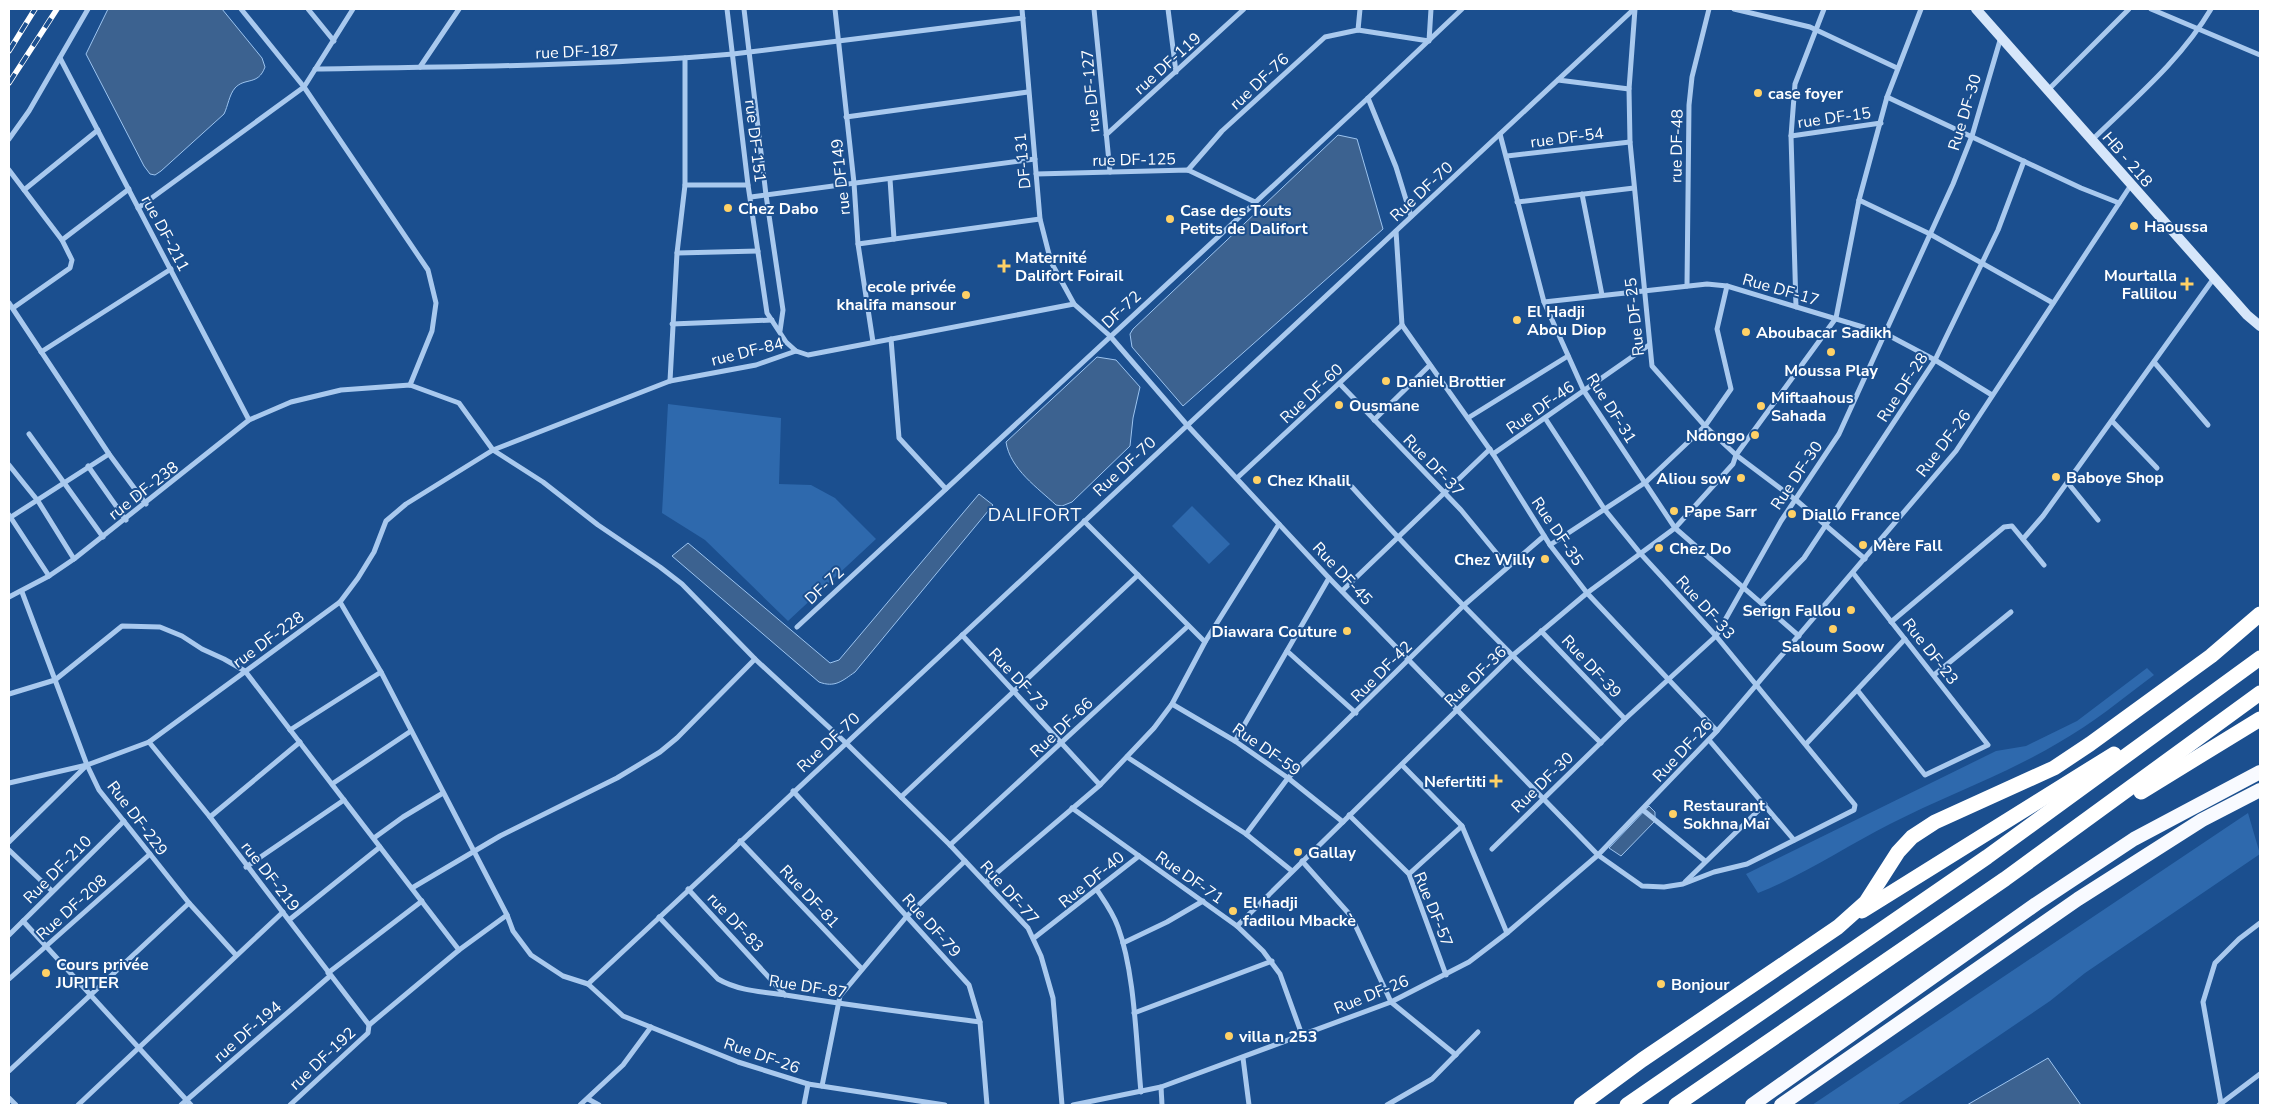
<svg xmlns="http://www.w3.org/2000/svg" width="2269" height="1114" viewBox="0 0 2269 1114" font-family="'Nunito Sans',sans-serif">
  <rect width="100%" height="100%" fill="#1b4f8f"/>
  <g fill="#2e69ad">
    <polygon points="668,404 781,418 779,484 811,485 835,498 876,539 788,621 705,540 662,513"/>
    <polygon points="1192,506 1230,544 1209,564 1172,526"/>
    <path d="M 2147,668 L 2154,675 C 2122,699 2092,724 2058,743 C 2004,775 1945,796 1890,824 C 1845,847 1804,875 1758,893 L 1746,874 L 1996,751 L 2026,746 L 2077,721 Z"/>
    <polygon points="2248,813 2260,854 2085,973 2050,1001 1897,1105 1812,1105"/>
  </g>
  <g fill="#3c6290" stroke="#9cc4f0">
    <path d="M 108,9 L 222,9 L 262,58 L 265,67 C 258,86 245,77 235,88 C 229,95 228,106 224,114 L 161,171 L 155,175 L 150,174 L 144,166 L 86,54 Z"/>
    <polygon points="1338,135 1357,139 1383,229 1183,406 1132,347 1130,334 1133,329"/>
    <path d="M 1097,357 L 1116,360 L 1140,387 L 1133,418 L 1130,446 L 1072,502 L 1062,506 L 1056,505 C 1038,488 1010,469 1006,442 Z"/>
    <path d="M 979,494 L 993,505 L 855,672 C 842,681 835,688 819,682 L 672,556 L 688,543 L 830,663 L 839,660 Z"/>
    <polygon points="1649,806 1655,812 1655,821 1621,856 1609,848"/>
    <polygon points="2048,1058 2081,1105 1967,1105"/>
  </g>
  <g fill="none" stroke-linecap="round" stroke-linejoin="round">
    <g stroke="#a9c9ee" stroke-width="5">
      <polyline points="241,9 304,87 428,270 436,303 432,331 410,385"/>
      <polyline points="308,9 334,41"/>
      <polyline points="727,9 748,185 767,313 786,342 796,351"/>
      <polyline points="744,9 766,195 783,310 780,331"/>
      <polyline points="835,9 854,183 858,244 873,342"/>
      <polyline points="1022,9 1040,219 1051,262 1074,304 1110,336 1187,425 1329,578 1598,855 1642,886 1664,887 1683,884 1714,872 1747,864 1854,810 1855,805 1716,636 1640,553 1605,510 1545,418"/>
      <polyline points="1094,9 1110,172"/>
      <polyline points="1168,9 1176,72"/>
      <polyline points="1635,9 1629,89 1630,142 1652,366 1705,426 1736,455 1796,500 1865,559"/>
      <polyline points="1734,9 1810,27 1897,68"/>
      <polyline points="2151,9 2260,55"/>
      <polyline points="1358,30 1360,9"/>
      <polyline points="60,58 249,420"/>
      <polyline points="420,67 459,9"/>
      <path d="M 315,69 C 454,67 594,66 733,54 L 1023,18"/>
      <polyline points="1558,80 1629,89"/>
      <polyline points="2048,90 2129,9"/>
      <polyline points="1887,97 2081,188 2119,203"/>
      <polyline points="1368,98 1396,167 1411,216"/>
      <polyline points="846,117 1028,92"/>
      <polyline points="1500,134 1544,302 1584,391 1675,528 1799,636"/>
      <polyline points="1106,135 1244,9"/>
      <polyline points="1791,136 1881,123"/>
      <polyline points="9,139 29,111 88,9"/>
      <path d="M 2092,140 C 2134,99 2181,60 2211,9"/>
      <polyline points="1507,156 1630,142"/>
      <polyline points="9,170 62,240 72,260 70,268 13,308"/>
      <polyline points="1188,170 1222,131 1325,37 1358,30 1429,41 1431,9"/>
      <polyline points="1036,174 1188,170 1255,202"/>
      <polyline points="890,179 894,239"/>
      <polyline points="685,185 748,185"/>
      <polyline points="24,190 98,130"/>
      <polyline points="1582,194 1602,295"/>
      <polyline points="751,197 1035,159"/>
      <polyline points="1859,200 1930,234 2053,303"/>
      <polyline points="1517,202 1634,188"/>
      <polyline points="138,208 304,87 353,9"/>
      <polyline points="1396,231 1402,325"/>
      <polyline points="62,240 129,189"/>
      <polyline points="858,244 1040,219"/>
      <polyline points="677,253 758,251"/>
      <polyline points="1687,286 1689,105 1692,77 1709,9"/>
      <polyline points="1544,302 1707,284 1727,286 1886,334 1935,360 1992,395"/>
      <polyline points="9,303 109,454 146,504"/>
      <polyline points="1796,307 1791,136 1795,84 1824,9"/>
      <polyline points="672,324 772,320"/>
      <polyline points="1402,325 1493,454 1550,545 1587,593 1717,731"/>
      <polyline points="891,339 899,438 946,489"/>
      <polyline points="41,352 171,269"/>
      <polyline points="2154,362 2208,425"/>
      <polyline points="670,381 677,253 685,185 685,58"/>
      <polyline points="1340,384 1461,510 1507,566"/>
      <polyline points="1468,418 1568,356"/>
      <polyline points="1374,420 1430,365"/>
      <polyline points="2112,421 2157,468"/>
      <polyline points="29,434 103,537"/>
      <polyline points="1493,454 1649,345"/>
      <polyline points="9,465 38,501 74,559"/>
      <polyline points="88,466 126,520"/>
      <polyline points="1237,478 1402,325"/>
      <polyline points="2068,483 2098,520"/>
      <path d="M 1352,487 C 1432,576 1516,660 1601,743"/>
      <polyline points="9,515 49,576"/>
      <polyline points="11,517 109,454"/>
      <polyline points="1084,521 1205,642"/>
      <polyline points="2023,539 2043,516 2214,278"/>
      <polyline points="1550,545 1646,482 1705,426 1731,389 1717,329 1727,286"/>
      <polyline points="1853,573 1988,745 1925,775 1858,691"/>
      <polyline points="1342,591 1490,449"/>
      <polyline points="22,592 87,765 99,790 189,903 236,955"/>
      <polyline points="9,597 49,576 74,559 249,420 291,402 341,390 410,385 459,403 493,450 543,482 598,525 660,567 682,584 755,659 846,743 950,845 1028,928 1041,956 1053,998 1062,1105"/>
      <polyline points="340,602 381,672 507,915 513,931 531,955 563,976 588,984 623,1016 738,1062 808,1084 945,1105"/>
      <polyline points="1761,602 1804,558 1935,360 1998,230 2024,161"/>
      <polyline points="1891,622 2004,527 2012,526 2044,565"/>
      <polyline points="797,627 1368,98 1462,9"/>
      <polyline points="1541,631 1625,719"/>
      <polyline points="962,635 1100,785"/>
      <polyline points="1287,651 1356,713"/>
      <polyline points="1934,675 2011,612"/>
      <polyline points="9,694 55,680 122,626 160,627 182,636 202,649 224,659 245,671 459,950"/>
      <polyline points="1172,704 1235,741 1288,778 1343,822"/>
      <polyline points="290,730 381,672"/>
      <polyline points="1709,740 1794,840"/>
      <polyline points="1235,741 1329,578"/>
      <polyline points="149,742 210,817 369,1025 368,1033 290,1105"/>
      <polyline points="1806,744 1905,639"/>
      <polyline points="1127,757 1246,834 1292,871"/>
      <polyline points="1402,765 1462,826 1507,933"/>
      <polyline points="9,783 87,765 149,742 340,602 358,578 374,552 386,521 406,504 493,450 670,381 756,365 796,351 808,355 1074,304"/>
      <polyline points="332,784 411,731"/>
      <polyline points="793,791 969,985 980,1022 987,1105"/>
      <polyline points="901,797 1138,575"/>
      <polyline points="1072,808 1237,926 1263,951 1280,974 1302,1035"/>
      <polyline points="1643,810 1705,861"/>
      <polyline points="1349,815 1409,874 1446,975"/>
      <polyline points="210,817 300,742"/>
      <polyline points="1246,834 1288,778 1463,606 1544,536"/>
      <polyline points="374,838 403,817 443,793"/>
      <polyline points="740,841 862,969"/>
      <polyline points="9,842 87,765"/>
      <polyline points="950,845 1188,626"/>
      <polyline points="1492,849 1625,719 1716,636 1781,521 1839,434 1953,184 1972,136 2001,37"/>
      <polyline points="9,850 52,891"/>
      <polyline points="1302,861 1351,916 1391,1002 1456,1055"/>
      <polyline points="246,867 344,800"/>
      <polyline points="1409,874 1462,826"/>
      <polyline points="986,882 1100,785 1154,728 1172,704 1205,642 1279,524"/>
      <polyline points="1685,882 1765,804"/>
      <polyline points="412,888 500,836 617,778 660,752 677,738 755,659"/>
      <polyline points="688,889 785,995"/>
      <path d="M 1097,890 C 1105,902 1113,913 1118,927 C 1135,973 1136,1042 1141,1092"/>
      <path d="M 659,917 L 718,979 C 740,992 768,992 792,996 C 854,1006 918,1014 980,1022"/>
      <polyline points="289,920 380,847"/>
      <polyline points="23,921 191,1105"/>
      <polyline points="1237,926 1512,656 1587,593 1675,528 1733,464 1736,455 1836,318 1859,200 1887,97 1921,9"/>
      <polyline points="9,935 124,821"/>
      <polyline points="1034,938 1139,856"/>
      <polyline points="1123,943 1167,922 1203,901"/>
      <polyline points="328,973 422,901"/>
      <polyline points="9,979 150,854"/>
      <polyline points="588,984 1634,9"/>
      <polyline points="1134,1013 1272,961"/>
      <polyline points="369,1025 459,950 507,915"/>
      <polyline points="1243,1058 1249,1105"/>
      <polyline points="9,1071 189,903"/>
      <polyline points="822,1086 840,996 907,916 965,861"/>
      <polyline points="1161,1087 1162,1105"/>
      <polyline points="9,1098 16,1105"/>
      <polyline points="588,1099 599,1105"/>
      <polyline points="2221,1103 2203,1002 2215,963 2239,939 2260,923"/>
      <polyline points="78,1105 283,912"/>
      <polyline points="181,1105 330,976"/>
      <polyline points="580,1105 623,1065 651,1027"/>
      <polyline points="804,1105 808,1084"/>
      <polyline points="1073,1105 1161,1087 1391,1002 1469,962 1507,933 1598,855 1717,731 1956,451 2131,185"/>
      <polyline points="1387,1105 1432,1079 1478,1032"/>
      <polyline points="2219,1105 2260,1074"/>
    </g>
    <polyline stroke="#d6e6fa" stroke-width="10" points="1976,9 2247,315 2260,326"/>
    <g stroke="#f8faff" stroke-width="14">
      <polyline points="1752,1105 2036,904 2134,839 2260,772"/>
      <polyline points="1781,1105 2078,899 2202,820 2260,790"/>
    </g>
    <g stroke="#fff" stroke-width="15">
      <polyline points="2141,792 2260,719"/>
      <polyline points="1862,911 2114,754"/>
      <polyline points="1581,1105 1642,1060 1838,927 1866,902 1898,852 1912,837 1935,822 2054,768 2090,744 2211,656 2260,614"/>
      <polyline points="1627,1105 1987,857 2260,658"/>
      <polyline points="1676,1105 2005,879 2260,693"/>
    </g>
    <g stroke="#fff" stroke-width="5.5">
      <g id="rail">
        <polyline points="9,51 35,9"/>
        <polyline points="9,83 57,9"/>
      </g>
    </g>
    <use href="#rail" stroke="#1b4f8f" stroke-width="4" stroke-dasharray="11" stroke-linecap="butt"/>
  </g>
  <g fill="#ffd166" stroke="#1b4f8f" stroke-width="2">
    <circle cx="1758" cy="93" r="5"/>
    <circle cx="728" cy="208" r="5"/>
    <circle cx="1170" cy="219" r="5"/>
    <circle cx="2134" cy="226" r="5"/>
    <path d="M1001.5 258.5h5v5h5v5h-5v5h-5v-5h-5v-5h5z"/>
    <path d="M2184.5 276.5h5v5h5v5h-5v5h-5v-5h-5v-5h5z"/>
    <circle cx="966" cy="295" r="5"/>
    <circle cx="1517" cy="320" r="5"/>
    <circle cx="1746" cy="332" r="5"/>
    <circle cx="1831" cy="352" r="5"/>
    <circle cx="1386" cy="381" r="5"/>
    <circle cx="1339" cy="405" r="5"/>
    <circle cx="1761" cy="406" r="5"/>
    <circle cx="1755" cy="435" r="5"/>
    <circle cx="2056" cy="477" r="5"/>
    <circle cx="1741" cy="478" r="5"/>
    <circle cx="1257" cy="480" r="5"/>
    <circle cx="1674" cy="511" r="5"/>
    <circle cx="1792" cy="514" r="5"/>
    <circle cx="1863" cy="545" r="5"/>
    <circle cx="1659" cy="548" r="5"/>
    <circle cx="1545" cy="559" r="5"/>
    <circle cx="1851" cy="610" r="5"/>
    <circle cx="1833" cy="629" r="5"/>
    <circle cx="1347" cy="631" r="5"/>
    <path d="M1493.5 773.5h5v5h5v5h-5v5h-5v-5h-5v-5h5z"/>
    <circle cx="1673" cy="814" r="5"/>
    <circle cx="1298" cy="852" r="5"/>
    <circle cx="1233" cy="911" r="5"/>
    <circle cx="46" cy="973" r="5"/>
    <circle cx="1661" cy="984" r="5"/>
    <circle cx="1229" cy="1036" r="5"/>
  </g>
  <g text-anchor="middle" stroke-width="4" stroke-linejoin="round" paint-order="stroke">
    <g font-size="16" fill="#fff" stroke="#1b4f8f">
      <text transform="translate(577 51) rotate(-2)" y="6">rue DF-187</text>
      <text transform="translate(1167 63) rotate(-42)" y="6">rue DF-119</text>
      <text transform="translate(1259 81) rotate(-43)" y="6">rue DF-76</text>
      <text transform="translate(1090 91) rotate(-95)" y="6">rue DF-127</text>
      <text transform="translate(1964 112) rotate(-73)" y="6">Rue DF-30</text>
      <text transform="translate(1834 117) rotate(-8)" y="6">rue DF-15</text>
      <text transform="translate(1567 137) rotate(-7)" y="6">rue DF-54</text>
      <text transform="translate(756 141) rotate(83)" y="6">rue DF-151</text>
      <text transform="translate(1676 146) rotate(-89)" y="6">rue DF-48</text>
      <text transform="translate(1134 159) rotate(-1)" y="6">rue DF-125</text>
      <text transform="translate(2128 159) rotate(49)" y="6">HB - 218</text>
      <text transform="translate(1022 161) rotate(-95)" y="6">DF-131</text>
      <text transform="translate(840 177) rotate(-96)" y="6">rue DF149</text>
      <text transform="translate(1421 191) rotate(-43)" y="6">Rue DF-70</text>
      <text transform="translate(166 233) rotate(62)" y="6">rue DF-211</text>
      <text transform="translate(1781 289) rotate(16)" y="6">Rue DF-17</text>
      <text transform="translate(1121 309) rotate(-43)" y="6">DF-72</text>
      <text transform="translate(1634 317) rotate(-96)" y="6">Rue DF-25</text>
      <text transform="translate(747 351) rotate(-14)" y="6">rue DF-84</text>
      <text transform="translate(1902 387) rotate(-57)" y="6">Rue DF-28</text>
      <text transform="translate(1311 393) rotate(-43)" y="6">Rue DF-60</text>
      <text transform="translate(1540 407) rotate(-35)" y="6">Rue DF-46</text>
      <text transform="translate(1612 408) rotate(58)" y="6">Rue DF-31</text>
      <text transform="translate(1943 443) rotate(-53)" y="6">Rue DF-26</text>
      <text transform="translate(1434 465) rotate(46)" y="6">Rue DF-37</text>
      <text transform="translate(1124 466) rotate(-43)" y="6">Rue DF-70</text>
      <text transform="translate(1796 475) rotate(-56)" y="6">Rue DF-30</text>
      <text transform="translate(143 490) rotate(-38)" y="6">rue DF-238</text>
      <text transform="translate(1558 531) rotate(56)" y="6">Rue DF-35</text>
      <text transform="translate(1343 573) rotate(47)" y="6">Rue DF-45</text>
      <text transform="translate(824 585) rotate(-43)" y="6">DF-72</text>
      <text transform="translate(1706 607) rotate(48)" y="6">Rue DF-33</text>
      <text transform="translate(268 639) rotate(-36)" y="6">rue DF-228</text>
      <text transform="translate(1931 651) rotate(52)" y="6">Rue DF-23</text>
      <text transform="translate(1592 666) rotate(47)" y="6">Rue DF-39</text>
      <text transform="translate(1381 671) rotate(-45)" y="6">Rue DF-42</text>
      <text transform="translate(1475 676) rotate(-44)" y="6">Rue DF-36</text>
      <text transform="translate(1019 679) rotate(47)" y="6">Rue DF-73</text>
      <text transform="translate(1061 727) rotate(-43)" y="6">Rue DF-66</text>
      <text transform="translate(828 742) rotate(-43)" y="6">Rue DF-70</text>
      <text transform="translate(1267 749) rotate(35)" y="6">Rue DF-59</text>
      <text transform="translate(1682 750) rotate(-47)" y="6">Rue DF-26</text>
      <text transform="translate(1542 782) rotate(-44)" y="6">Rue DF-30</text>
      <text transform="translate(138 818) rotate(53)" y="6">Rue DF-229</text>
      <text transform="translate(57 869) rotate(-45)" y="6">Rue DF-210</text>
      <text transform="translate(271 876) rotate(52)" y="6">rue DF-219</text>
      <text transform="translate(1190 877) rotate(35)" y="6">Rue DF-71</text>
      <text transform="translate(1091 879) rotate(-39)" y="6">Rue DF-40</text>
      <text transform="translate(1010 892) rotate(48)" y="6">Rue DF-77</text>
      <text transform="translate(810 896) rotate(47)" y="6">Rue DF-81</text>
      <text transform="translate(71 907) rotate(-42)" y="6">Rue DF-208</text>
      <text transform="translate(1434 909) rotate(68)" y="6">Rue DF-57</text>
      <text transform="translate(736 922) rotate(47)" y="6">rue DF-83</text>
      <text transform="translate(932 925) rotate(48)" y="6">Rue DF-79</text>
      <text transform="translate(808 986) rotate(9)" y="6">Rue DF-87</text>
      <text transform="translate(1371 994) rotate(-22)" y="6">Rue DF-26</text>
      <text transform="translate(247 1031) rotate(-41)" y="6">rue DF-194</text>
      <text transform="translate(762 1055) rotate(19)" y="6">Rue DF-26</text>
      <text transform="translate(322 1058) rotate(-43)" y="6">rue DF-192</text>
    </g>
    <g font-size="16" font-weight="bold" fill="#fff" stroke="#1b4f8f" text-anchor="start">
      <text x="1768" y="99">case foyer</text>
      <text x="738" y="214">Chez Dabo</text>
      <text x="1180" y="216">Case des Touts<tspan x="1180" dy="18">Petits de Dalifort</tspan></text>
      <text x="2144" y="232">Haoussa</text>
      <text x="1015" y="263">Maternité<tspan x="1015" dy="18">Dalifort Foirail</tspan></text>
      <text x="2177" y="281" text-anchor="end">Mourtalla<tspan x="2177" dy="18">Fallilou</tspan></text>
      <text x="956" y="292" text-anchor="end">ecole privée<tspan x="956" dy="18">khalifa mansour</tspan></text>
      <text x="1527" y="317">El Hadji<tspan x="1527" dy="18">Abou Diop</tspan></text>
      <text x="1756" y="338">Aboubacar Sadikh</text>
      <text x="1831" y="376" text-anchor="middle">Moussa Play</text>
      <text x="1396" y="387">Daniel Brottier</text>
      <text x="1771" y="403">Miftaahous<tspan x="1771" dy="18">Sahada</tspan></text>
      <text x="1349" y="411">Ousmane</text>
      <text x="1745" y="441" text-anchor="end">Ndongo</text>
      <text x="2066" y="483">Baboye Shop</text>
      <text x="1731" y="484" text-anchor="end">Aliou sow</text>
      <text x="1267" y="486">Chez Khalil</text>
      <text x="1684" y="517">Pape Sarr</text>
      <text x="1802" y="520">Diallo France</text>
      <text x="1873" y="551">Mère Fall</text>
      <text x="1669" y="554">Chez Do</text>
      <text x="1535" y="565" text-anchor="end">Chez Willy</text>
      <text x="1841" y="616" text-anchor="end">Serign Fallou</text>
      <text x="1337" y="637" text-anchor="end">Diawara Couture</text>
      <text x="1833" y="652" text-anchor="middle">Saloum Soow</text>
      <text x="1486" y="787" text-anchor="end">Nefertiti</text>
      <text x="1683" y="811">Restaurant<tspan x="1683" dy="18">Sokhna Maï</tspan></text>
      <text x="1308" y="858">Gallay</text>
      <text x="1243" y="908">El hadji<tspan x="1243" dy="18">fadilou Mbackè</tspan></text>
      <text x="56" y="970">Cours privée<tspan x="56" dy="18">JUPITER</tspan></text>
      <text x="1671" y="990">Bonjour</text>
      <text x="1239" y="1042">villa n 253</text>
    </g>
    <g font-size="18" letter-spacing="1" fill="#fff" stroke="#1b4f8f">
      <text x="1035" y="521">DALIFORT</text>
    </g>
  </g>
  <rect width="2269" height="1114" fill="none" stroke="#ffffff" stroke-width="20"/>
</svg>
